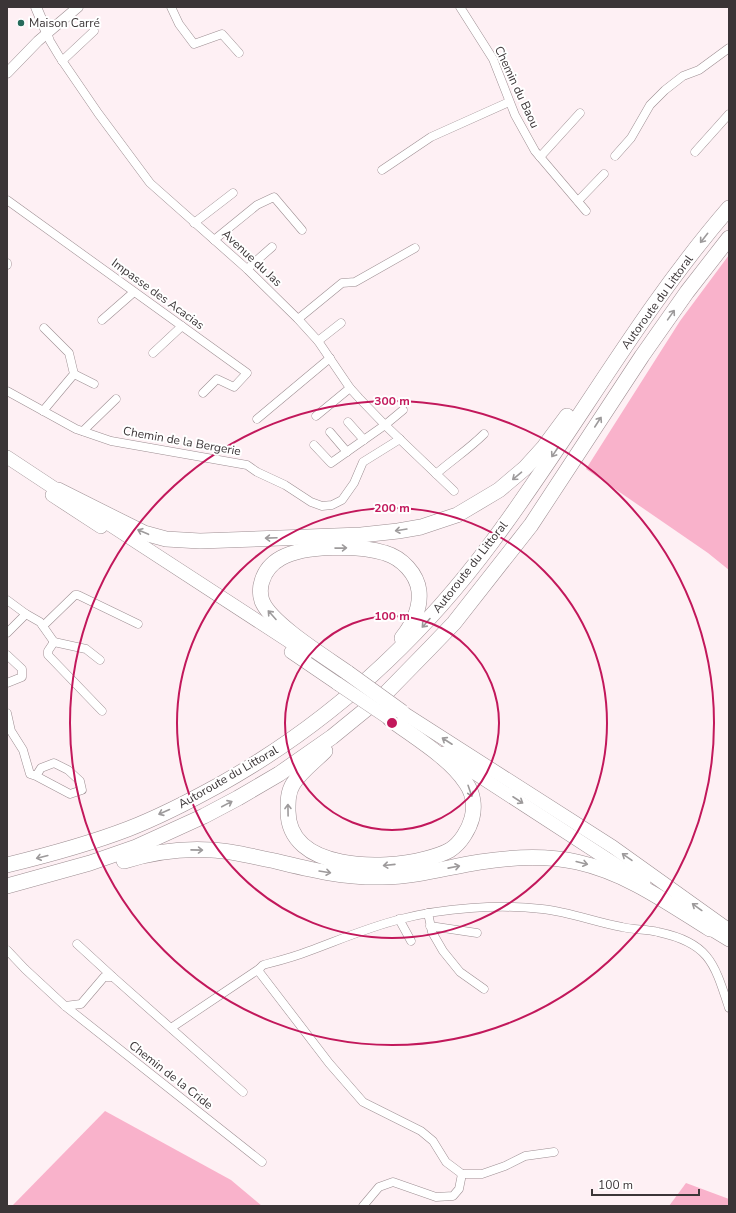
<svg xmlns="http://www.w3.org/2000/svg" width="736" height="1213" viewBox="0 0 736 1213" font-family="'Nunito Sans',sans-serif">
  <rect width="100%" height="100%" fill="#fef0f4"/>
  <g fill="#f9b2cb">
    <polygon points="729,255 729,570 708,553 586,469 680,321"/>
    <polygon points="105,1111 231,1180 262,1206 12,1206"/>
    <polygon points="686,1183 729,1199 729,1206 669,1206"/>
  </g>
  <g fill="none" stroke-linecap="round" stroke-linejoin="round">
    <g stroke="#9d8e92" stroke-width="9">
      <g id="minor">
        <polyline points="171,7 179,24 194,44 222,34 239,53"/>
        <polyline points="460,7 493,59 515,115 535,151 586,211"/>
        <polyline points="47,33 50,41 59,56 98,113 150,183 247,269 298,319 318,341 350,388 359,398 385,425 454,491"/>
        <polyline points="62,61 94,31"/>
        <polyline points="695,152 729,114"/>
        <polyline points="615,156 631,138 650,105 665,90 683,76 699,70 729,48"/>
        <polyline points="540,157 580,113"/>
        <polyline points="382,170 431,137 509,102"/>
        <polyline points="7,200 247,373 234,387 217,379 203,393"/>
        <polyline points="578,201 604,174"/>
        <polyline points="194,223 233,193"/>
        <polyline points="214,240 257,205 274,197 302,230"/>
        <polyline points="7,263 7,265"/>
        <polyline points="247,269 272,247"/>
        <polyline points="298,319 342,283 355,282 415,248"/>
        <polyline points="102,320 134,292"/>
        <polyline points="318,341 341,323"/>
        <polyline points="153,353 182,326"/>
        <polyline points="74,374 94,384"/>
        <polyline points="7,391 76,429 111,441 247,465 257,472 285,485 311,502 322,506 332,505 342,500 354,483 363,462 400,439"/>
        <polyline points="43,411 74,374 69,353 44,328"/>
        <polyline points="316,416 350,388"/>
        <polyline points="257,419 330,358"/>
        <polyline points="348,422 364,440"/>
        <polyline points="83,431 116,399"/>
        <polyline points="330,432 347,452"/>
        <polyline points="314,445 331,463 385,425 403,410"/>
        <path d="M 436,474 C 452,460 469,449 484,434"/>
        <polyline points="7,600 26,614 7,633"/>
        <polyline points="26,614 40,622 54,642"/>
        <polyline points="43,626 75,595 78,595 138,624"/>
        <polyline points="54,642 48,651 48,655 102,711"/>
        <polyline points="54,642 86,649 100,660"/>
        <polyline points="7,655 22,669 22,677 7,683"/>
        <polyline points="7,713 11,731 23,750 30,774 36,776 70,794 82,790 80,781 68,770 54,763 41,768 36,776"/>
        <polyline points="428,913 432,932 443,951 460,972 484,989"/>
        <polyline points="399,919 411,941"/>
        <polyline points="430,926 477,933"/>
        <polyline points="77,944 113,977"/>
        <polyline points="7,950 25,969 65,1006 262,1162"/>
        <polyline points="65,1006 81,1004 104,977 113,977 243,1092"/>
        <polyline points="171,1028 259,969"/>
        <path d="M 554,1152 L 525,1156 L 505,1166 L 482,1174 L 462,1174 L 446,1162 L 433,1141 L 421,1131 L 363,1102 L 329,1063 L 260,973 L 259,969 L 263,965 C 278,961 294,957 309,951 C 339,940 369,927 401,919 C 443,908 499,904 542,909 C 570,912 595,922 622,927 C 634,930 646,929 658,932 C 709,943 714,962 729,1008"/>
        <polyline points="363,1206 379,1187 393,1182 436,1197 453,1196 459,1189 462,1174"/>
      </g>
    </g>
    <g stroke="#9d8e92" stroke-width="11">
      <g id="tertiary">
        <polyline points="36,7 47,33"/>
        <polyline points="7,73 38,41 78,7"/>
      </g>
    </g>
    <g stroke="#9d8e92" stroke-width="14">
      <g id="primary">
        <polyline points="7,457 66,496"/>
        <polyline points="52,495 101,527"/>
        <polyline points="95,515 307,653"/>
        <polyline points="291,652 338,684"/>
        <polyline points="402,712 613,847 729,930"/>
        <polyline points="444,753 644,883"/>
        <polyline points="701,923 729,940"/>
      </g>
    </g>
    <g stroke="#9d8e92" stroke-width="16">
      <g id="motorway">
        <polyline points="58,490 144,533 166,539 200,541 361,535 398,531 421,527 457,515 499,490 525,468 544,447 567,416"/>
        <path d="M 348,673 C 327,658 271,624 262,601 C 260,595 260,587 262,581 C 265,571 272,563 281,558 C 304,545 360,545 385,553 C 402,558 417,574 419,591 C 421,609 413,624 402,638"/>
        <path d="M 325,751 C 314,762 301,771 293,784 C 288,792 288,801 288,810 C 287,872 385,870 425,859 C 433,857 443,854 450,850 C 461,843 469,829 472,818 C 475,806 473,793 466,783 C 450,758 414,737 390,719"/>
        <path d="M 124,861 C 153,852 182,848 212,850 C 233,851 254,857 275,861 C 311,870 346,878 383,877 C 416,877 448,867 480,862 C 512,857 545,855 577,862 C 627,873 668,903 710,929"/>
        <path d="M 7,865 C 48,855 89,844 128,829 C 159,817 190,801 219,785 C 328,724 418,642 492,542 C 574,432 639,312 729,208"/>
        <polyline points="7,886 90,863 136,847 204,816 238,798 279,774 332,737 386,693 430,648 454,623 531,525 642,356 687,292 729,238"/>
      </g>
    </g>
    <use href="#minor" stroke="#fff" stroke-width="8"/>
    <use href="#tertiary" stroke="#fff" stroke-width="10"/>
    <use href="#primary" stroke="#fff" stroke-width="13"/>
    <use href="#motorway" stroke="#fff" stroke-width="15"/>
    <g stroke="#9d8e92" stroke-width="14" stroke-linecap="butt">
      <polyline id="primary-bridge" points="338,684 390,719"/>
    </g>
    <g stroke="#9d8e92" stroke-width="16" stroke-linecap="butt">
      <polyline id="motorway-bridge" points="348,673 402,712"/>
    </g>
    <use href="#primary-bridge" stroke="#fff" stroke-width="13"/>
    <use href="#motorway-bridge" stroke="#fff" stroke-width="15"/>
  </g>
  <defs><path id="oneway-shaft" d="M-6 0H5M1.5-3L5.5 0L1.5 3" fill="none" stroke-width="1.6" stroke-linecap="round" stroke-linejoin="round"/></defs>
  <g stroke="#9d9a9b">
    <use href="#oneway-shaft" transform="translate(704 238) rotate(128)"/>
    <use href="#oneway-shaft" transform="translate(671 315) rotate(-55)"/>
    <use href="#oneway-shaft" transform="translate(598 422) rotate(-57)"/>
    <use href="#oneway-shaft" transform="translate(555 452) rotate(124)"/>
    <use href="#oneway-shaft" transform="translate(517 476) rotate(140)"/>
    <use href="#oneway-shaft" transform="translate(401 530) rotate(171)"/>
    <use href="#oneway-shaft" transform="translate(143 532) rotate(-157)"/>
    <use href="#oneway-shaft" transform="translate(271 538) rotate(178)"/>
    <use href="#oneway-shaft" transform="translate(341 548) rotate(-1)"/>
    <use href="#oneway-shaft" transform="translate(272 615) rotate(-132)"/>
    <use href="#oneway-shaft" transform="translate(426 623) rotate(132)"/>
    <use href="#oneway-shaft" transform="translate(447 741) rotate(-147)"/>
    <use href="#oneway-shaft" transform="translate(470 791) rotate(71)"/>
    <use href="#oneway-shaft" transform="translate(518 800) rotate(33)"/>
    <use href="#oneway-shaft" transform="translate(227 804) rotate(-28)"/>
    <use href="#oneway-shaft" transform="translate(288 810) rotate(-91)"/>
    <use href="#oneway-shaft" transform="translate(164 812) rotate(156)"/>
    <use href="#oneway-shaft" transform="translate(197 850) rotate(1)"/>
    <use href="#oneway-shaft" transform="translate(42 857) rotate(166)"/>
    <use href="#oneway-shaft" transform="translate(627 857) rotate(-145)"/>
    <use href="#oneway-shaft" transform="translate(582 863) rotate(14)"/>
    <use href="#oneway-shaft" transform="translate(389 865) rotate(174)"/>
    <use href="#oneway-shaft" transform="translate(454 867) rotate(-11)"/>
    <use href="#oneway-shaft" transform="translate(325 872) rotate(9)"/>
    <use href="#oneway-shaft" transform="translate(697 907) rotate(-144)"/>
  </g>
  <g fill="none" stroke="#c2185b" stroke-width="2">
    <circle cx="392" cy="723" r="107"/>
    <circle cx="392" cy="723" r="215"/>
    <circle cx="392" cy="723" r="322"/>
  </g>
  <circle fill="#276b5c" stroke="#fff" stroke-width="1.5" cx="21" cy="23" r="4"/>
  <g text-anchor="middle" stroke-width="4" stroke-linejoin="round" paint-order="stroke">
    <g font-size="12" fill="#3b3537" stroke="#fff" text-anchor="start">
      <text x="29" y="27">Maison Carré</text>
    </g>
    <g font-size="12" fill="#3b3537" stroke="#fff">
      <text transform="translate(517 87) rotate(65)" y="4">Chemin du Baou</text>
      <text transform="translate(252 258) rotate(43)" y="4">Avenue du Jas</text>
      <text transform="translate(158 294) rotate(36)" y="4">Impasse des Acacias</text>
      <text transform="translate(657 302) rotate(-54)" y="4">Autoroute du Littoral</text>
      <text transform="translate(182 441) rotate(10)" y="4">Chemin de la Bergerie</text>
      <text transform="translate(470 567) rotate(-52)" y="4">Autoroute du Littoral</text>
      <text transform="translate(228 777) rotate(-30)" y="4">Autoroute du Littoral</text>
      <text transform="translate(171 1075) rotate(38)" y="4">Chemin de la Cride</text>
    </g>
  </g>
  <circle cx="392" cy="723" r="6" fill="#c2185b" stroke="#fff" stroke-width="2"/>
  <g font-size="12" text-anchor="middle" font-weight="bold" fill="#c2185b" stroke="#fff" stroke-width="4" stroke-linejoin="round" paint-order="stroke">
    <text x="392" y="405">300 m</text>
    <text x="392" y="512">200 m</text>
    <text x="392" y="620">100 m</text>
  </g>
  <rect width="736" height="1213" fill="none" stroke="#3b3537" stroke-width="16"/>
  <path d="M592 1189v6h107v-6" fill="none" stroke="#3b3537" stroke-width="2"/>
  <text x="598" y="1189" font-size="12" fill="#3b3537" stroke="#ffffff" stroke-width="3" paint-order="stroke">100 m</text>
</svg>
